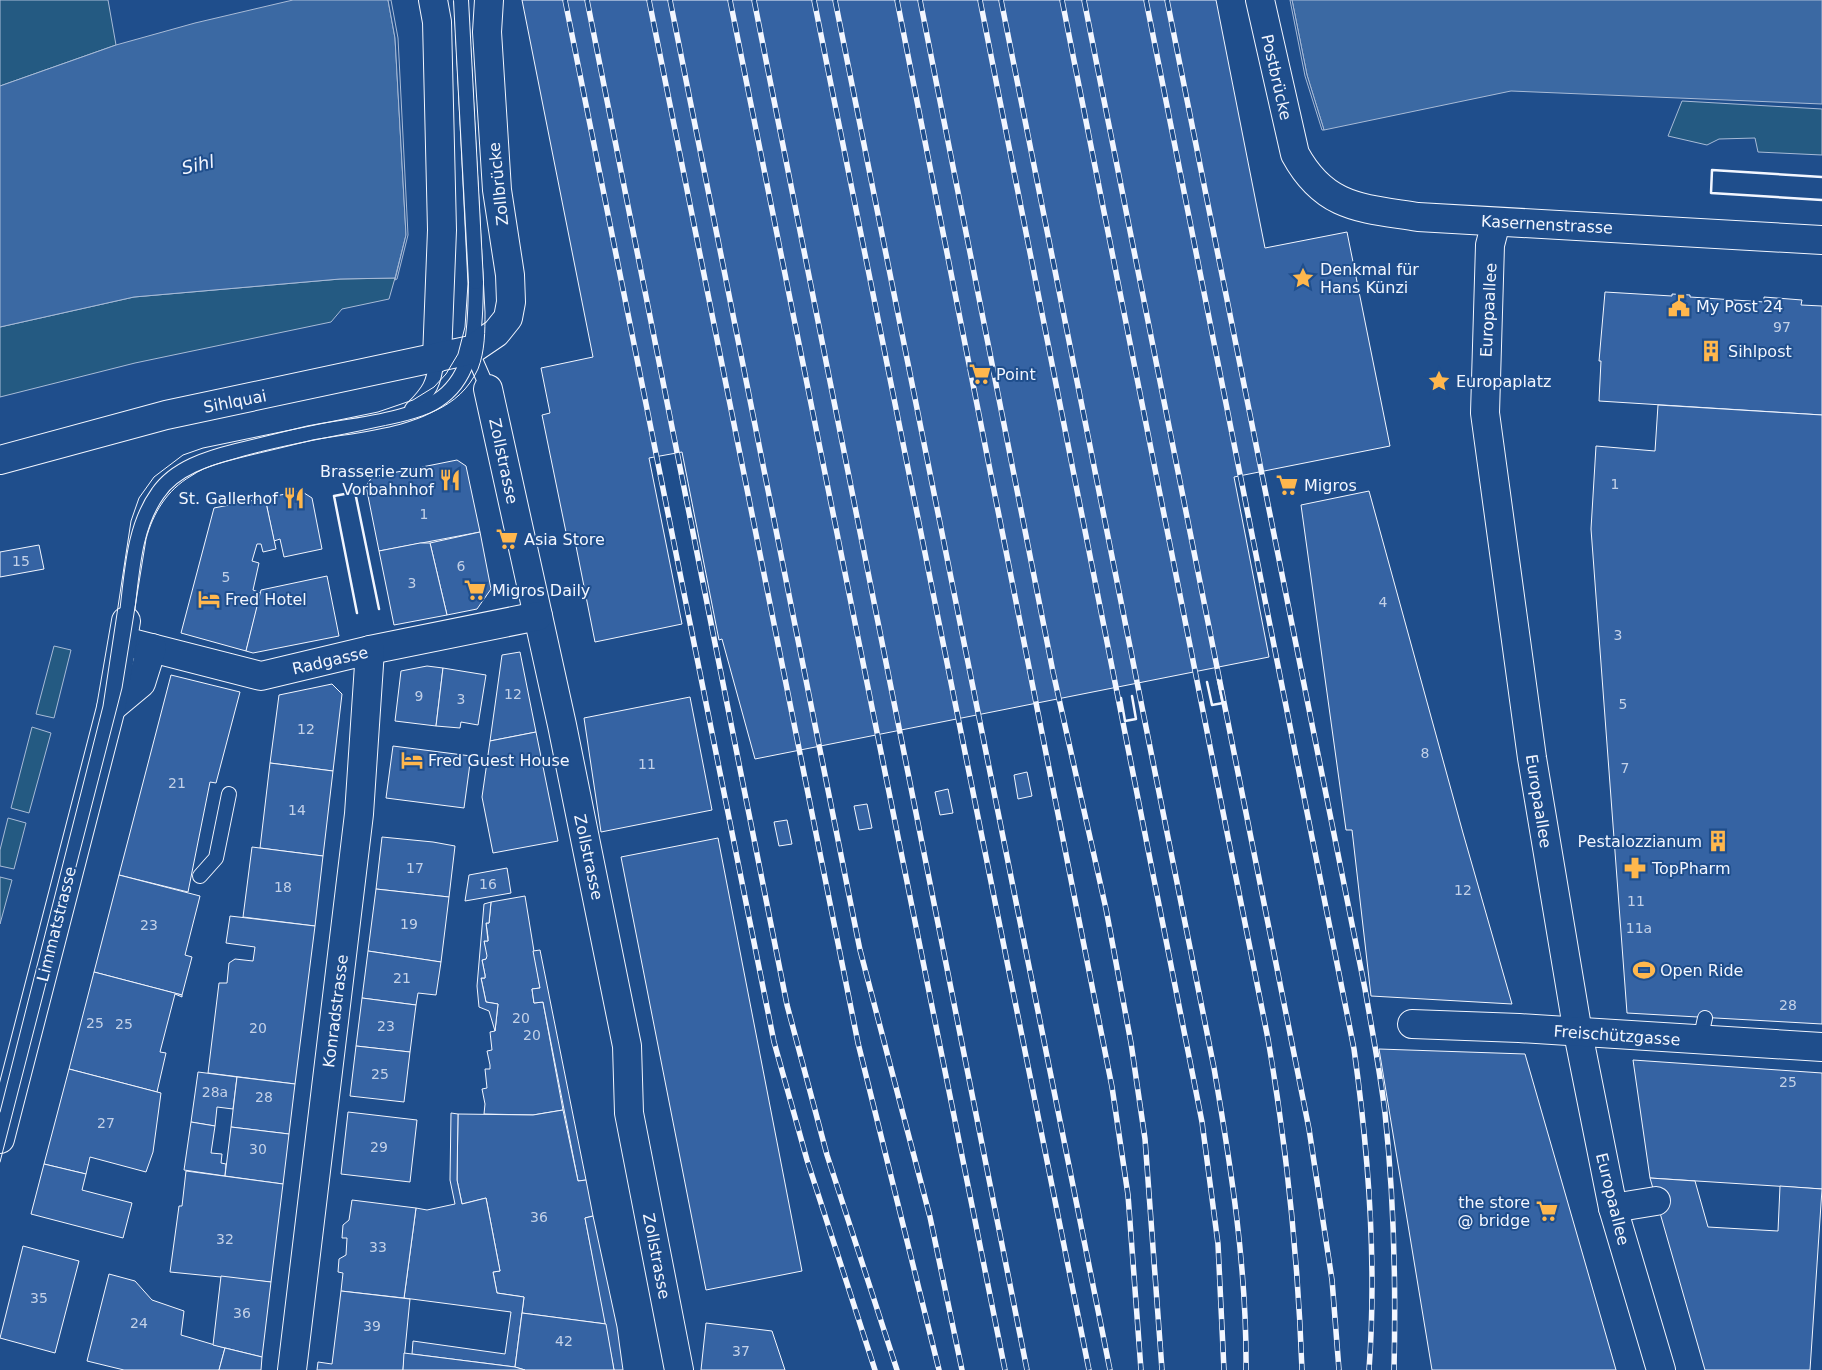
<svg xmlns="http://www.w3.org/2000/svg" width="1822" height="1370" viewBox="0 0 1822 1370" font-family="'DejaVu Sans',sans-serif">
  <rect width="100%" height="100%" fill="#1f4e8c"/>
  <g fill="#245a82" stroke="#a8bbd7">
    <polygon points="0,0 108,0 116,45 0,86"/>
    <polygon points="1682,101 1822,109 1822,155 1758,152 1755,138 1719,139 1707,145 1668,136"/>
    <polygon points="395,278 389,299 342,309 331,322 135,363 0,397 0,327 134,297 340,279"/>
    <polygon points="54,646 71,650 54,718 36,714"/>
    <polygon points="32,727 51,733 29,813 11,808"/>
    <polygon points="8,818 26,823 14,869 0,866 0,850"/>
    <polygon points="0,877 12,880 0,924"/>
  </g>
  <g fill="#3b69a3" stroke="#a8bbd7">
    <polygon points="293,0 388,0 395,38 406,235 395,278 340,279 134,297 0,327 0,86 116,45 195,23"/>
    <polygon points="1292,0 1822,0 1822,104 1511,91 1324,130 1307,75"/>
  </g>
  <g fill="#1f4e8c" stroke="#a8bbd7">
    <polygon points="388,0 391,0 398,38 408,235 397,279 395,280 406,235 395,38"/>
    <polygon points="1290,0 1292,0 1307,75 1324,130 1322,130 1305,76"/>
  </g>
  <g fill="#3563a3" stroke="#f2f6ff">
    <polygon points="522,0 1216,0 1265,248 1347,232 1390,446 1234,477 1269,657 755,759 722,639 719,640 682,452 649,458 682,624 595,642 575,541 568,542 542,415 550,413 541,368 593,357"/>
    <polygon points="1605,292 1672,296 1672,294 1690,295 1690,297 1764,302 1764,297 1802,300 1801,305 1822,306 1822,415 1599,401 1601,361 1599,361"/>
    <polygon points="1658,405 1822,415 1822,1024 1627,1013 1591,529 1596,446 1655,451"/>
    <polygon points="457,460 466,466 480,532 379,551 366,486 372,477"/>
    <polygon points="301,491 312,498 322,549 284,557 280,539 274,541 265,498"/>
    <polygon points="1369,491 1463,833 1512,1004 1371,996 1352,830 1346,830 1301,505"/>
    <polygon points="265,498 276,549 263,552 261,544 257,544 252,561 259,563 253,590 261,593 246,651 181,633 214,508"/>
    <polygon points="480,532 491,589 477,609 447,615 430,543"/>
    <polygon points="420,543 430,543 447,615 394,625 379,551"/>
    <polygon points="39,545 44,569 0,577 0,552"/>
    <polygon points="327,576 339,636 253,653 246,651 261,590"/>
    <polygon points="520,652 536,732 490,741 502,655"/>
    <polygon points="427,666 443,668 436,726 395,721 401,671"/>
    <polygon points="443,668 486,675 478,725 461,722 460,728 436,726"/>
    <polygon points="171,675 240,692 216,783 210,782 188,892 119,875"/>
    <polygon points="332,684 342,694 333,771 270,763 279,695"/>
    <polygon points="690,697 712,810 601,832 584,718"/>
    <polygon points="536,732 558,841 493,853 482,797 490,741"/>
    <polygon points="393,746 471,756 464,808 386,798"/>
    <polygon points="270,763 333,771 323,856 260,848"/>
    <polygon points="1027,772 1032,796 1018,799 1014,775"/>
    <polygon points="948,789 953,813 940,815 935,792"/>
    <polygon points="867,804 872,828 859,830 854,806"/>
    <polygon points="787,820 792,844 779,846 774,822"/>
    <polygon points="382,837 433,842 455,846 449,897 376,889"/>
    <polygon points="718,838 802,1271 706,1290 621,857"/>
    <polygon points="252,847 323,856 315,926 243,917"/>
    <polygon points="507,868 511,893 465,901 469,875"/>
    <polygon points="119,875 200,896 185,955 192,957 182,995 94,972"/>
    <polygon points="376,889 449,897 441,962 368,951"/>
    <polygon points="525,896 540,988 532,989 534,1003 543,1002 563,1110 533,1115 484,1114 485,1104 482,1089 487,1088 485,1069 490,1069 490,1065 487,1051 492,1050 490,1032 495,1031 498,1004 486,1002 481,978 485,978 485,975 482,960 486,959 484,941 488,941 488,937 486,923 489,923 491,902"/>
    <polygon points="491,902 489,923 486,923 488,941 484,941 487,956 486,959 482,960 485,975 485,978 481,978 486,1002 498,1004 495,1031 489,1011 479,1007 477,986 484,904"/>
    <polygon points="230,916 315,926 295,1084 208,1073 219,983 227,983 229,963 235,959 253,961 255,947 226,943"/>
    <polygon points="540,950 586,1180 578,1181 543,1002 534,1003 532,989 540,988 533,951"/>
    <polygon points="368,951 441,962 436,995 418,993 416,1005 362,998"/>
    <polygon points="94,972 182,995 182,997 175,994 160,1052 166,1053 157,1092 69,1069"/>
    <polygon points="362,998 416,1005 410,1052 356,1046"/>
    <polygon points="356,1046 410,1052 404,1102 350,1096"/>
    <polygon points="1379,1049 1525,1054 1616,1370 1432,1370"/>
    <polygon points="1633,1060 1822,1073 1822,1189 1650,1178"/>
    <polygon points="69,1069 161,1093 153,1152 146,1172 90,1157 86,1174 44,1164"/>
    <polygon points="198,1072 237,1077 233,1109 217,1107 215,1126 191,1122"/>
    <polygon points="237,1077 295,1084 289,1134 231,1127"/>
    <polygon points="563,1110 578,1181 586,1180 593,1216 585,1218 606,1324 522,1313 524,1297 497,1293 493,1272 500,1271 486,1198 462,1204 457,1180 458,1114 533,1115"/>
    <polygon points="348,1112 417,1120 410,1182 341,1174"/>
    <polygon points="451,1113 458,1114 457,1180 462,1204 486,1198 500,1271 493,1272 497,1293 524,1297 515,1367 412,1354 413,1341 505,1354 511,1312 404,1298 416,1208 427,1210 455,1204 450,1180"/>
    <polygon points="191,1122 215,1126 211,1153 222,1154 221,1163 226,1164 225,1176 184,1170"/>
    <polygon points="231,1127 289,1134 283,1184 225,1176"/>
    <polygon points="44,1164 86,1174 82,1190 132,1203 123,1238 31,1214"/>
    <polygon points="186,1171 283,1184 271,1282 170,1272 179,1206 182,1206"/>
    <polygon points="1650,1178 1695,1181 1708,1227 1778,1231 1780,1186 1822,1189 1810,1370 1705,1370"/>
    <polygon points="352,1200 416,1208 404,1298 341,1291 343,1273 338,1272 339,1259 346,1255 347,1238 342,1238 343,1225 349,1220"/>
    <polygon points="593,1216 617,1327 623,1370 614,1370 585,1218"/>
    <polygon points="23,1246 79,1261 55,1353 0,1338"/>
    <polygon points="109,1274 135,1281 152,1300 184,1311 181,1335 225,1348 219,1370 124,1370 87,1361"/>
    <polygon points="221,1276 271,1282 262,1357 213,1345"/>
    <polygon points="341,1291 410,1299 403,1370 317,1370 318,1362 332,1364"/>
    <polygon points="522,1313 606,1324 614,1370 525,1370 515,1367"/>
    <polygon points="706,1323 772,1331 785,1370 701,1370"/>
    <polygon points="225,1348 262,1357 261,1370 219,1370"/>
    <polygon points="404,1353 515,1367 525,1370 403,1370"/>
  </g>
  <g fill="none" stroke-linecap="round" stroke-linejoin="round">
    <g stroke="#f2f6ff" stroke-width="16">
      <g id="lane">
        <polyline points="471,350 488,389"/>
        <path d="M 412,409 C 430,391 434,384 437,358"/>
        <path d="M 126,621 C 132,578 132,529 158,493 C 175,468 208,458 236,451 C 261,445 285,439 310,433 C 351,425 416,422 447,393 C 477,365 475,319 476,282"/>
        <polyline points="200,876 216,858 229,794"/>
        <polyline points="1700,1040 1705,1018"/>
      </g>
    </g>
    <g stroke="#f2f6ff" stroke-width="30">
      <g id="street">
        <path d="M 1260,0 L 1295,154 C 1325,209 1362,208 1418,217 L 1822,240"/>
        <polyline points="1496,222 1490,245 1485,413 1532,758 1578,1033 1613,1208 1661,1370"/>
        <polyline points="488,389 562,725 627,1046 629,1113 679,1370"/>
        <polyline points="124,641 261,676 370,650 538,616"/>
        <polyline points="111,708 141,683 152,648"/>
        <polyline points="1412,1024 1519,1028 1822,1047"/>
        <polyline points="0,1139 111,708 126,621"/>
        <polyline points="1613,1208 1656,1201"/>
        <polyline points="292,1370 359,814 370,650"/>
      </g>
    </g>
    <g stroke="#f2f6ff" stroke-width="30">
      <g id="secondary">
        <polyline points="433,0 437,22 442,230 437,358"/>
        <polyline points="0,460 166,415 471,350 496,333 508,318 511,302 510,275 497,190 487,32 489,0"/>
      </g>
    </g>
    <use href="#lane" stroke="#1f4e8c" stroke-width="14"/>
    <use href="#street" stroke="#1f4e8c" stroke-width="28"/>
    <use href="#secondary" stroke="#1f4e8c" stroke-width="28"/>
    <g stroke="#f2f6ff" stroke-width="1">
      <polyline points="0,1112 103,706 131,521 139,498 154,477 183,455 203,448 378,412 413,400 434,387 446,374 458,354 465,327 468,284 454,0"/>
      <path d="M 0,1162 L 122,688 L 146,539 C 153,513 167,490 191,476 C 207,465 225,462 244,456 C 288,444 333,437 378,427 C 418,419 459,410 478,369 C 485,351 485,331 485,312 L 468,0"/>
    </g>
    <g stroke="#f2f6ff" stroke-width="5.5">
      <g id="rail">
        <polyline points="565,0 774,1042 807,1160 875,1370"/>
        <polyline points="587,0 787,1005 827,1155 897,1370"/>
        <polyline points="649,0 858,1043 939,1370"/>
        <polyline points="670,0 860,950 930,1217 962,1370"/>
        <polyline points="730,0 1005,1370"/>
        <polyline points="754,0 1027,1370"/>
        <polyline points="814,0 1089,1370"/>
        <polyline points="835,0 1110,1370"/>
        <polyline points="897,0 1112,1087 1128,1195 1141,1370"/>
        <polyline points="920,0 1053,672 1106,909 1131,1043 1145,1139 1162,1370"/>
        <polyline points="980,0 1202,1122 1218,1244 1224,1370"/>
        <path d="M 1001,0 L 1214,1068 C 1231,1167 1247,1269 1246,1370"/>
        <path d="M 1062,0 L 1268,1039 C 1287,1149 1298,1259 1302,1370"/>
        <polyline points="1084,0 1309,1129 1332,1280 1339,1370"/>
        <path d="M 1146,0 L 1354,1049 C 1369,1156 1377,1262 1369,1370"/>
        <path d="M 1167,0 L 1365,989 C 1372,1030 1380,1071 1385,1113 C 1394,1198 1396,1284 1394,1370"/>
      </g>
    </g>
    <use href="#rail" stroke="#1f4e8c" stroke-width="4" stroke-dasharray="11" stroke-linecap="butt"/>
    <g stroke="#f2f6ff" stroke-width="16" stroke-linecap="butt">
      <polyline id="lane-bridge" points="461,0 476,282"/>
    </g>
    <use href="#lane-bridge" stroke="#1f4e8c" stroke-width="14"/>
    <g stroke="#f2f6ff" stroke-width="1" stroke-dasharray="6 2.5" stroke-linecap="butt">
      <polyline points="1822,177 1712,170 1711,193 1822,200"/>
      <polyline points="355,492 379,609"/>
      <polyline points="334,496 357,613"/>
    </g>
    <g stroke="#f2f6ff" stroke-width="2.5">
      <polyline points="1822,177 1712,170 1711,193 1822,200"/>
      <polyline points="357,613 334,496 355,492 379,609"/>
      <polyline points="1207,682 1212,705 1223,703 1218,680"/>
      <polyline points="1121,698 1125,721 1136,719 1132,696"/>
    </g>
  </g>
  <defs>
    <g id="sight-bare" transform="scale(1.725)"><path d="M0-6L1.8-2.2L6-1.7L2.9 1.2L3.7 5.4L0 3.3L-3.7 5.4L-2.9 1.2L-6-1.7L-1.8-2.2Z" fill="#ffb74d" stroke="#1f4e8c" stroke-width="2.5" paint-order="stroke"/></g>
    <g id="civic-bare" transform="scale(1.725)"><path d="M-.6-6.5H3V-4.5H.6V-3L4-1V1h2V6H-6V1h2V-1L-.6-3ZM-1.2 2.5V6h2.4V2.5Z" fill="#ffb74d" stroke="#1f4e8c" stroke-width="2.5" paint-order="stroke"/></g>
    <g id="building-bare" transform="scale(1.725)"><path d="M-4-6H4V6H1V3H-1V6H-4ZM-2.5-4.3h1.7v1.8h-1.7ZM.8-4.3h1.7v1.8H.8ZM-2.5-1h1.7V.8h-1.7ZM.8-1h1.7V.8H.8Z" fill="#ffb74d" stroke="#1f4e8c" stroke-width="2.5" paint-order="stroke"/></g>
    <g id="supermarket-bare" transform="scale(1.725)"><path d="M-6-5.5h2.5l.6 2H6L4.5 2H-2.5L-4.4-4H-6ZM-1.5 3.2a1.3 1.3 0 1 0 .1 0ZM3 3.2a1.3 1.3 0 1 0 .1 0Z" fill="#ffb74d" stroke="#1f4e8c" stroke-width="2.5" paint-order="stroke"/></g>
    <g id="restaurant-bare" transform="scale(1.725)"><path d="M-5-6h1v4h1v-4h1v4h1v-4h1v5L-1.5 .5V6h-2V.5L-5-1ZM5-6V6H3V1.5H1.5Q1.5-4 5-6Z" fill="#ffb74d" stroke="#1f4e8c" stroke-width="2.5" paint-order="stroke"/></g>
    <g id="hotel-bare" transform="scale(1.725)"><path d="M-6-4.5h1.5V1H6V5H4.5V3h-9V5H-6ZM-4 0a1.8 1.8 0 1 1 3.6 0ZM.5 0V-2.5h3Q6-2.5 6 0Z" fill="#ffb74d" stroke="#1f4e8c" stroke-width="2.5" paint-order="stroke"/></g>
    <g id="pharmacy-bare" transform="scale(1.725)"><path d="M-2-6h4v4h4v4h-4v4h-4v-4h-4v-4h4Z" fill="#ffb74d" stroke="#1f4e8c" stroke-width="2.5" paint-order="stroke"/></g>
    <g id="stadium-bare" transform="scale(1.725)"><path d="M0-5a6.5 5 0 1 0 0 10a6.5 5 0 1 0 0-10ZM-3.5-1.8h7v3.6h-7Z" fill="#ffb74d" stroke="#1f4e8c" stroke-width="2.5" paint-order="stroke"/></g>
  </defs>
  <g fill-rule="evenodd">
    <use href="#sight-bare" x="1303" y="278"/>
    <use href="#civic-bare" x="1679" y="306"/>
    <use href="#building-bare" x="1711" y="351"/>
    <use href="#supermarket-bare" x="980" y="374"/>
    <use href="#sight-bare" x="1439" y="381"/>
    <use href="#restaurant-bare" x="450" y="480"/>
    <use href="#supermarket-bare" x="1287" y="485"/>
    <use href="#restaurant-bare" x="294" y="498"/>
    <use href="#supermarket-bare" x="507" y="539"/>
    <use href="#supermarket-bare" x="475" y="590"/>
    <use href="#hotel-bare" x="209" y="599"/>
    <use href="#hotel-bare" x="412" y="760"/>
    <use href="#building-bare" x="1718" y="841"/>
    <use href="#pharmacy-bare" x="1635" y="868"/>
    <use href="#stadium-bare" x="1644" y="970"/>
    <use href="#supermarket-bare" x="1547" y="1211"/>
  </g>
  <g text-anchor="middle" stroke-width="4" stroke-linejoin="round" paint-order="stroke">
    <g font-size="14" fill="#c3d1e8">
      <text x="1782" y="332">97</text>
      <text x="1615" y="489">1</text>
      <text x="424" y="519">1</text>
      <text x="21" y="566">15</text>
      <text x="461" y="571">6</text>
      <text x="226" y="582">5</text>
      <text x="412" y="588">3</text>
      <text x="1383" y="607">4</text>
      <text x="1618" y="640">3</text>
      <text x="513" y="699">12</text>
      <text x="419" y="701">9</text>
      <text x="461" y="704">3</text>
      <text x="1623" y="709">5</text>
      <text x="306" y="734">12</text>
      <text x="1425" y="758">8</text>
      <text x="647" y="769">11</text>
      <text x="1625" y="773">7</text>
      <text x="177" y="788">21</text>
      <text x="297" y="815">14</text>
      <text x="415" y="873">17</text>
      <text x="488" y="889">16</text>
      <text x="283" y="892">18</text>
      <text x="1463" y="895">12</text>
      <text x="1636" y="906">11</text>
      <text x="409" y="929">19</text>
      <text x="149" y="930">23</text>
      <text x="1639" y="933">11a</text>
      <text x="402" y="983">21</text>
      <text x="1788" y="1010">28</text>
      <text x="521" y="1023">20</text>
      <text x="95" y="1028">25</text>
      <text x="124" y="1029">25</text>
      <text x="386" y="1031">23</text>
      <text x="258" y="1033">20</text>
      <text x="532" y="1040">20</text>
      <text x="380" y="1079">25</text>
      <text x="1788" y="1087">25</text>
      <text x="215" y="1097">28a</text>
      <text x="264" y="1102">28</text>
      <text x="106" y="1128">27</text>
      <text x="379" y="1152">29</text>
      <text x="258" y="1154">30</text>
      <text x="539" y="1222">36</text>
      <text x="225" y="1244">32</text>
      <text x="378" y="1252">33</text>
      <text x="39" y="1303">35</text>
      <text x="242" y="1318">36</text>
      <text x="139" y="1328">24</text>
      <text x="372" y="1331">39</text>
      <text x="564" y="1346">42</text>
      <text x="741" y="1356">37</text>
    </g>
    <g font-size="16" fill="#f2f6ff" stroke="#1f4e8c">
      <text transform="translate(1277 77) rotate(77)" y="6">Postbrücke</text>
      <text transform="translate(498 184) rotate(-96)" y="6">Zollbrücke</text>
      <text transform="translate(1547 224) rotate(3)" y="6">Kasernenstrasse</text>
      <text transform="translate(1488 310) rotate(-87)" y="6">Europaallee</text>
      <text transform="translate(235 401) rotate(-11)" y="6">Sihlquai</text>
      <text transform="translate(504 461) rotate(78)" y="6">Zollstrasse</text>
      <text transform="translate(330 660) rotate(-13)" y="6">Radgasse</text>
      <text transform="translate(1539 801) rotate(81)" y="6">Europaallee</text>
      <text transform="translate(589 857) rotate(78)" y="6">Zollstrasse</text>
      <text transform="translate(56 924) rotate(-76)" y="6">Limmatstrasse</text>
      <text transform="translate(335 1011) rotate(-83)" y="6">Konradstrasse</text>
      <text transform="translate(1617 1035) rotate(4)" y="6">Freischützgasse</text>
      <text transform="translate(1613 1199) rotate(76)" y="6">Europaallee</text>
      <text transform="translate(657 1256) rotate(79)" y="6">Zollstrasse</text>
    </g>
    <g font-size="16" fill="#f2f6ff" stroke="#1f4e8c" text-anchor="start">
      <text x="1320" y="275">Denkmal für<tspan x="1320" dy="18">Hans Künzi</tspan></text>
      <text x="1696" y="312">My Post 24</text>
      <text x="1728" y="357">Sihlpost</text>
      <text x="996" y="380">Point</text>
      <text x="1456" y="387">Europaplatz</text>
      <text x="434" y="477" text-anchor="end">Brasserie zum<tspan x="434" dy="18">Vorbahnhof</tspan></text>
      <text x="1304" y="491">Migros</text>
      <text x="278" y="504" text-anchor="end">St. Gallerhof</text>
      <text x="524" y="545">Asia Store</text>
      <text x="492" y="596">Migros Daily</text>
      <text x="225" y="605">Fred Hotel</text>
      <text x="428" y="766">Fred Guest House</text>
      <text x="1702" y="847" text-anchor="end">Pestalozzianum</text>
      <text x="1652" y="874">TopPharm</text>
      <text x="1660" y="976">Open Ride</text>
      <text x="1530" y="1208" text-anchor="end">the store<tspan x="1530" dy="18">@ bridge</tspan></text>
    </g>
    <g font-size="18" font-style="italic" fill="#f2f6ff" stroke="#1f4e8c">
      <text transform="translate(198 165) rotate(-13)" y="6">Sihl</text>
    </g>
  </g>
</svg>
